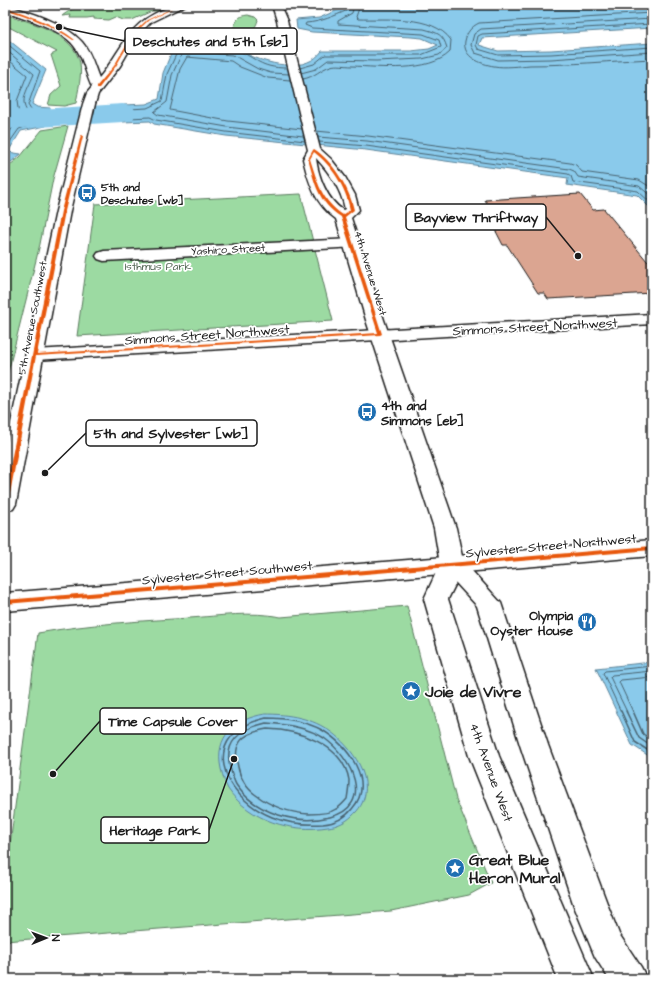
<svg xmlns="http://www.w3.org/2000/svg" width="657" height="984" viewBox="0 0 657 984" font-family="'Architects Daughter',sans-serif">
  <rect width="100%" height="100%" fill="#fff"/>
  <filter id="ink" filterUnits="userSpaceOnUse"><feTurbulence type="fractalNoise" baseFrequency=".025" numOctaves="2"/><feDisplacementMap in="SourceGraphic" scale="8" xChannelSelector="R" yChannelSelector="G"/><feConvolveMatrix kernelMatrix="1 2 1 2 8 2 1 2 1" color-interpolation-filters="sRGB"/></filter>
  <g filter="url(#ink)">
    <g fill="#9cdaa2" stroke="#5c7b5f">
      <path d="M 101,5 L 108,6 L 169,5 L 158,8 L 160,11 L 152,11 L 132,20 L 123,20 L 116,17 L 109,20 L 94,19 L 94,17 L 87,18 L 70,18 L 71,15 L 62,16 C 67,12 75,7 82,6 C 88,5 95,8 101,5 Z"/>
      <path d="M 5,14 C 31,23 73,32 80,63 C 82,76 78,91 76,103 L 64,106 L 48,105 L 51,95 L 61,86 L 51,55 L 57,52 L 5,25 Z"/>
      <path d="M 248,15 L 255,17 L 258,20 C 254,34 246,34 233,29 C 237,20 237,16 248,15 Z"/>
      <polygon points="68,126 53,179 40,244 5,384 5,169 20,157 42,130"/>
      <polygon points="301,194 333,321 77,336 95,204"/>
      <path d="M 407,606 L 456,799 L 491,883 L 469,895 L 391,911 L 5,941 L 5,882 L 38,633 C 88,624 139,621 190,618 C 220,616 251,611 281,617 Z"/>
    </g>
    <g fill="#8acaeb" stroke="#5e8498">
      <path d="M 350,5 L 652,5 L 652,28 L 482,38 L 479,45 L 498,51 L 551,50 L 652,43 L 652,210 L 637,195 L 567,185 L 568,178 L 366,150 L 226,136 L 154,124 L 150,121 L 123,122 L 124,105 L 146,104 L 159,99 L 163,73 L 176,41 C 195,43 216,42 235,46 C 241,47 246,53 251,56 C 272,65 306,73 322,51 L 411,51 L 429,49 L 438,45 L 422,38 L 411,37 L 312,32 L 297,29 L 296,20 L 319,18 Z"/>
      <polygon points="5,37 46,70 32,104 37,107 50,108 46,126 21,131 8,152 21,154 5,167"/>
      <polygon points="652,662 652,758 632,745 596,668"/>
      <path d="M 265,714 C 288,714 313,718 331,732 C 356,750 382,790 352,816 C 346,822 337,826 328,827 C 292,833 250,821 228,789 C 225,784 223,776 221,769 C 214,736 235,719 265,714 Z"/>
    </g>
    <g fill="none" stroke-linecap="round" stroke-linejoin="round">
      <g stroke="#48626f" stroke-width="1">
        <path d="M 652,13 L 479,23 C 471,27 467,32 465,41 C 462,57 481,64 494,66 C 505,68 519,66 530,65 C 571,65 611,61 652,59"/>
        <polyline points="652,19 481,29 474,34 471,45 475,53 498,60 551,59 652,52"/>
        <polyline points="652,24 482,34 478,36 476,45 478,49 498,55 551,54 652,47"/>
        <polyline points="5,42 40,71 28,105 31,110 45,114 42,122 19,129 5,149"/>
        <path d="M 5,49 L 34,74 C 27,92 16,103 33,118 L 15,124 L 5,139"/>
        <polyline points="5,57 27,75 17,101 19,115 11,120 5,128"/>
        <path d="M 287,68 C 258,68 258,58 236,50 C 223,46 194,47 180,46 L 167,74 L 162,101 L 147,108 L 129,109 L 127,116 L 129,118 L 150,117 L 156,120 L 226,132 L 305,141"/>
        <path d="M 300,68 L 314,64 L 325,55 L 421,55 L 441,47 L 439,40 L 423,34 L 312,28 L 305,25 L 306,23 C 321,22 334,16 348,10 L 349,5"/>
        <path d="M 301,73 L 316,69 L 328,60 L 376,61 L 422,59 L 439,55 L 447,48 C 443,34 438,33 424,29 L 338,24 L 338,21 L 352,13 L 354,5"/>
        <polyline points="289,74 271,73 258,69 233,55 183,51 172,75 167,102 154,112 158,115 227,127 303,136"/>
        <path d="M 303,79 C 315,77 320,69 331,66 C 336,64 346,66 352,66 C 380,67 429,73 450,52 L 451,40 C 432,14 387,20 358,19 L 356,17 L 360,5"/>
        <polyline points="290,80 268,78 240,67 231,61 187,57 180,69 170,110 228,121 302,129"/>
        <polyline points="316,131 368,136 570,163 576,165 582,172 639,180 652,188"/>
        <polyline points="318,137 367,141 569,169 574,171 578,177 639,186 652,197"/>
        <polyline points="319,142 366,146 568,174 571,176 573,182 638,191 652,204"/>
        <polyline points="621,712 603,673 605,671 652,666"/>
        <polyline points="627,712 610,677 612,675 652,671"/>
        <polyline points="633,712 619,682 621,680 652,677"/>
      </g>
      <g stroke="#48626f" stroke-width="1.5">
        <polyline points="621,711 635,742 652,753"/>
        <polyline points="626,711 639,738 652,747"/>
        <polyline points="633,711 643,734 652,740"/>
        <path d="M 266,718 C 285,718 305,721 322,730 C 348,745 376,782 352,809 C 345,818 334,823 323,824 C 306,825 289,824 272,817 C 221,796 197,734 266,718 Z"/>
        <path d="M 266,723 C 286,724 307,727 324,738 C 351,757 376,805 330,817 C 297,825 257,814 237,786 C 234,782 233,776 231,771 C 222,742 240,729 266,723 Z"/>
        <path d="M 267,729 C 298,730 343,744 349,780 C 349,786 348,793 347,799 C 344,802 340,807 336,809 C 329,814 317,814 309,814 C 290,813 272,807 256,795 C 247,789 240,778 238,767 C 232,742 243,733 267,729 Z"/>
      </g>
      <polygon fill="#8acaeb" fill-rule="evenodd" points="123,104 133,107 137,113 133,119 123,122 5,129 5,111"/>
    </g>
    <polygon fill="#dba591" stroke="#1c1c1c" points="580,194 593,210 604,209 652,267 652,293 548,299 544,293 538,293 507,245 503,245 484,208 490,208 485,200"/>
    <g fill="none" stroke-linecap="round" stroke-linejoin="round">
      <g stroke="#1c1c1c" stroke-width="3">
        <g id="minor">
          <polygon points="352,239 357,241 360,244 357,247 104,261 98,259 96,256 98,253 104,251"/>
          <polygon points="652,314 652,324 35,360 29,359 26,355 29,351 35,350"/>
          <polygon points="652,540 652,556 5,611 5,593"/>
        </g>
      </g>
      <g stroke="#1c1c1c" stroke-width="3">
        <path id="tertiary" d="M 5,5 C 30,12 64,22 82,42 C 91,52 94,66 99,78 C 122,51 126,26 160,11 C 169,7 176,5 186,5 L 151,22 L 138,35 L 120,66 L 98,94 L 95,104 L 70,211 L 16,504 L 13,509 L 5,511 L 5,451 L 56,211 L 83,104 L 87,93 L 92,87 C 86,75 84,61 77,50 C 65,29 26,19 5,11 Z"/>
      </g>
      <g stroke="#1c1c1c" stroke-width="3">
        <path id="primary" d="M 272,5 L 280,5 L 287,21 L 320,149 L 331,159 L 345,177 L 355,195 L 359,210 L 351,218 L 384,320 L 456,528 L 463,561 L 501,603 L 548,745 L 608,906 L 619,934 L 641,967 L 647,979 L 609,979 L 595,957 L 574,906 L 520,745 L 477,606 L 456,583 L 448,599 L 499,756 L 594,979 L 558,979 L 469,756 L 424,599 L 440,564 L 434,528 L 366,320 L 336,219 C 315,204 309,183 303,159 L 308,150 L 277,21 ZM 316,158 C 329,172 341,189 345,209 L 343,210 C 327,200 318,176 316,158 Z"/>
      </g>
      <use href="#minor" fill="#fff" fill-rule="evenodd"/>
      <use href="#tertiary" fill="#fff" fill-rule="evenodd"/>
      <use href="#primary" fill="#fff" fill-rule="evenodd"/>
      <g stroke="#fff" stroke-width="3">
        <g id="cycleway">
          <path d="M 5,7 C 29,15 55,24 75,40 L 73,40 C 52,25 29,17 5,9 Z"/>
          <polygon points="170,9 172,9 149,20 135,33 116,66 99,88 97,88 97,86 114,66 133,33 147,20"/>
          <path d="M 81,135 L 83,136 L 65,211 L 37,354 L 378,333 L 341,217 C 318,202 315,184 308,159 L 313,150 L 314,149 C 332,160 350,189 354,210 L 345,217 L 382,334 L 380,335 L 36,356 L 8,504 L 5,506 L 5,491 L 61,211 ZM 314,152 C 332,166 346,187 350,210 L 343,215 C 321,200 318,183 310,159 Z"/>
          <polygon points="652,546 652,550 5,604 5,600"/>
        </g>
      </g>
      <use href="#cycleway" fill="#e8590c" fill-rule="evenodd"/>
    </g>
  </g>
  <defs>
    <g id="bus-disc" transform="scale(1)"><circle r="9.5" fill="#1f6fb2" stroke="#fff"/><path d="M-5-6H5V4H4V6H2V4H-2V6H-4V4H-5ZM-3.5-4V0h7V-4ZM-3.5 1.2v1.5H-2V1.2ZM2 1.2v1.5H3.5V1.2Z" fill="#fff"/></g>
    <g id="restaurant-disc" transform="scale(1)"><circle r="9.5" fill="#1f6fb2" stroke="#fff"/><path d="M-5-6h1v4h1v-4h1v4h1v-4h1v5L-1.5 .5V6h-2V.5L-5-1ZM5-6V6H3V1.5H1.5Q1.5-4 5-6Z" fill="#fff"/></g>
    <g id="sight-disc" transform="scale(1)"><circle r="9.5" fill="#1f6fb2" stroke="#fff"/><path d="M0-6L1.8-2.2L6-1.7L2.9 1.2L3.7 5.4L0 3.3L-3.7 5.4L-2.9 1.2L-6-1.7L-1.8-2.2Z" fill="#fff"/></g>
  </defs>
  <g fill-rule="evenodd">
    <use href="#bus-disc" x="87" y="193"/>
    <use href="#bus-disc" x="367" y="412"/>
    <use href="#restaurant-disc" x="587" y="622"/>
    <use href="#sight-disc" x="411" y="691"/>
    <use href="#sight-disc" x="455" y="868"/>
  </g>
  <g text-anchor="middle" stroke-width="3.5" stroke-linejoin="round" paint-order="stroke">
    <g font-size="11" font-weight="bold" fill="#1c1c1c" stroke="#fff" text-anchor="start">
      <text x="101" y="191">5th and<tspan x="101" dy="13">Deschutes [wb]</tspan></text>
    </g>
    <g font-size="11" fill="#1c1c1c" stroke="#fff">
      <text transform="translate(228 249) rotate(-3)" y="4">Yashiro Street</text>
      <text transform="translate(371 273) rotate(73)" y="4">4th Avenue West</text>
      <text transform="translate(32 318) rotate(-79)" y="4">5th Avenue Southwest</text>
    </g>
    <g font-size="11" fill="#495e4b" stroke="#fff">
      <text x="158" y="270">Isthmus Park</text>
    </g>
    <g font-size="13" fill="#1c1c1c" stroke="#fff">
      <text transform="translate(535 326) rotate(-3)" y="5">Simmons Street Northwest</text>
      <text transform="translate(207 334) rotate(-4)" y="5">Simmons Street Northwest</text>
      <text transform="translate(551 545) rotate(-5)" y="5">Sylvester Street Northwest</text>
      <text transform="translate(227 572) rotate(-5)" y="5">Sylvester Street Southwest</text>
      <text transform="translate(492 772) rotate(70)" y="5">4th Avenue West</text>
    </g>
    <g font-size="13" font-weight="bold" fill="#1c1c1c" stroke="#fff" text-anchor="start">
      <text x="381" y="410">4th and<tspan x="381" dy="15">Simmons [eb]</tspan></text>
      <text x="573" y="620" text-anchor="end">Olympia<tspan x="573" dy="15">Oyster House</tspan></text>
    </g>
    <g font-size="16" font-weight="bold" fill="#1c1c1c" stroke="#fff" text-anchor="start">
      <text x="425" y="697">Joie de Vivre</text>
      <text x="469" y="865">Great Blue<tspan x="469" dy="18">Heron Mural</tspan></text>
    </g>
  </g>
  <path fill="none" stroke="#1c1c1c" stroke-width="1.5" d="M59 27L125 41M578 256L546 217M45 473L86 433M53 774L100 721M234 759L209 830"/>
  <g fill="#1c1c1c" stroke="#fff" stroke-width="1.5">
    <circle cx="59" cy="27" r="4"/>
    <circle cx="578" cy="256" r="4"/>
    <circle cx="45" cy="473" r="4"/>
    <circle cx="53" cy="774" r="4"/>
    <circle cx="234" cy="759" r="4"/>
  </g>
  <g fill="#fff" stroke="#1c1c1c" stroke-width="1.5">
    <rect x="125" y="28" width="172" height="26" rx="4"/>
    <rect x="406" y="204" width="140" height="26" rx="4"/>
    <rect x="86" y="420" width="171" height="26" rx="4"/>
    <rect x="100" y="708" width="146" height="26" rx="4"/>
    <rect x="101" y="817" width="108" height="26" rx="4"/>
  </g>
  <g font-size="14" text-anchor="middle" font-weight="bold" fill="#1c1c1c">
    <text x="211" y="46">Deschutes and 5th [sb]</text>
    <text x="476" y="222">Bayview Thriftway</text>
    <text x="171" y="438">5th and Sylvester [wb]</text>
    <text x="173" y="726">Time Capsule Cover</text>
    <text x="155" y="835">Heritage Park</text>
  </g>
  <rect width="657" height="984" fill="none" stroke="#fff" stroke-width="20"/>
  <rect x="10" y="10" width="637" height="964" fill="none" stroke="#1c1c1c" stroke-width="1.5" filter="url(#ink)"/>
  <g transform="translate(46 938) rotate(89)" stroke="#ffffff" stroke-width="3" paint-order="stroke">
  <path d="M0-3L7 15L0 10L-7 15Z" fill="#1c1c1c"/>
  <text y="-6" font-size="11" font-weight="bold" text-anchor="middle" fill="#1c1c1c">N</text>
  </g>
</svg>
